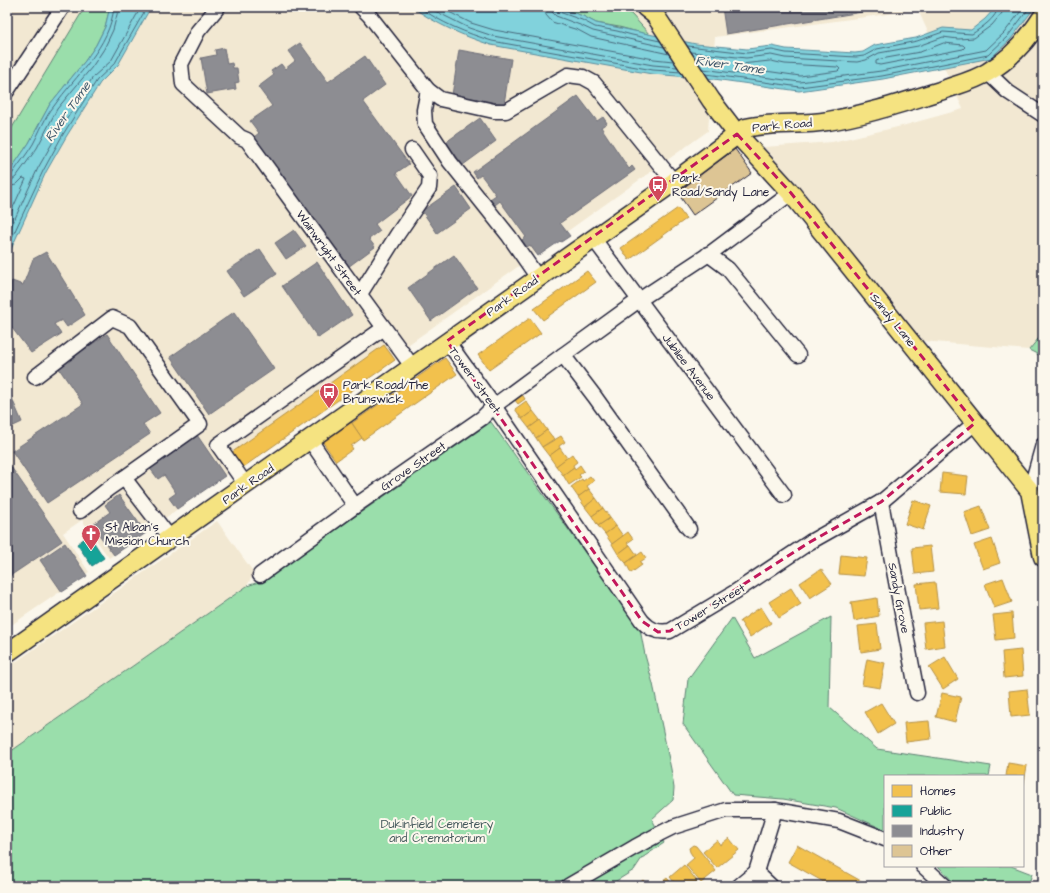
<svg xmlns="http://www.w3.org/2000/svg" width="1050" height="893" viewBox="0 0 1050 893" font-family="'Architects Daughter',sans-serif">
  <rect width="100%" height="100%" fill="#fbf7ec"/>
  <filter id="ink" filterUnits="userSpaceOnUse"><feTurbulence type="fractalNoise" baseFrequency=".025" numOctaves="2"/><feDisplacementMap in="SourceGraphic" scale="8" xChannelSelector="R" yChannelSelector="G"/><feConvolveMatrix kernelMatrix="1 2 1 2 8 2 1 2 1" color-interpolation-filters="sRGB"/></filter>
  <g filter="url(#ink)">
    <g fill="#f2e8d2">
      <polygon points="7,7 1043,7 1043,333 1029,350 922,341 764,147 832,142 902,126 963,109 918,10 715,37 708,131 109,558 82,520 63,533 89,572 7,628"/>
      <polygon points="217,521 254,573 247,586 7,754 7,668"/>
    </g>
    <g fill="#9adeab" stroke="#5e8073">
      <polygon points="85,7 110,7 105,27 96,45 85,61 50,104 29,143 7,175 7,136"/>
      <polygon points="556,7 623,7 632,15 650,35 619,27 596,23 583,16"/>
      <polygon points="1043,333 1043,357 1029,350"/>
      <polygon points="491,422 640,629 645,655 653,684 671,769 674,788 673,800 652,819 664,843 642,858 634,870 608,886 7,886 7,754 247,586 262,581"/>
      <polygon points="831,617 829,707 877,749 991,766 989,776 885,776 885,830 836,808 783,799 733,795 683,724 688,679 732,618 755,658"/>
      <polygon points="938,866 1011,866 1032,874 1028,886 957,886"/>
    </g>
    <g fill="#81d2dc" stroke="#5b8c9c">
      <polygon points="110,7 151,7 118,65 100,83 66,137 46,172 7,258 7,175 29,143 50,104 85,61 96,45 105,27"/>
      <path d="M 412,7 L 556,7 L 583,16 L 596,23 L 696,44 L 747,49 L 772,46 L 786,49 L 855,53 L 863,52 L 875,45 L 916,38 L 943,28 L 971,30 L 985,19 L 996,7 L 1035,7 L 1011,39 L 991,58 L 883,79 L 799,91 L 714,79 L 652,74 L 491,45 C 463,36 436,24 412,7 Z"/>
    </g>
    <g fill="#f2c14e" stroke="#b49148">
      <polygon points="678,208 686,219 629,260 621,248"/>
      <polygon points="587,271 596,282 543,320 534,309"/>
      <polygon points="530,318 541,333 489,370 478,355"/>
      <polygon points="384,345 395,360 242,468 231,453"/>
      <polygon points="445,358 457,374 363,440 352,423"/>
      <polygon points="521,393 525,399 518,404 514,399"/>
      <polygon points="526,401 533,411 522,419 515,409"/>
      <polygon points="533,411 540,420 529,428 522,419"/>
      <polygon points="540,420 547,430 536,438 529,428"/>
      <polygon points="351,422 362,438 351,446 353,449 336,461 322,441"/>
      <polygon points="547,430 554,439 542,447 536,438"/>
      <polygon points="561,436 565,442 559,446 560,448 549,456 542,447"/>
      <polygon points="560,448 567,458 556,466 549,456"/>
      <polygon points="572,454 577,462 573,465 574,467 563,475 556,466"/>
      <polygon points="580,465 584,471 579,475 581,477 569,485 563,475 574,467 575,469"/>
      <polygon points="942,473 968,476 966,494 940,492"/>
      <polygon points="590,476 594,481 587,486 589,489 578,497 571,487 582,479 583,481"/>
      <polygon points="589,489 596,498 585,507 578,497"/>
      <polygon points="596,498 603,508 592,516 585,507"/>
      <polygon points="913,500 931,506 923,530 905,524"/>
      <polygon points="981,506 990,530 972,536 964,512"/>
      <polygon points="603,508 610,518 598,526 592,516"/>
      <polygon points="610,518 616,526 605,534 598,526"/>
      <polygon points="616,526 623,536 612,544 605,534"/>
      <polygon points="628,532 633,539 627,543 630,545 618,554 612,544"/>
      <polygon points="992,539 1000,563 983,569 974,545"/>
      <polygon points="630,545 637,555 626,563 618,554"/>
      <polygon points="930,546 933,572 915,574 912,548"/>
      <polygon points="642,552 646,558 640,562 642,565 631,573 626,563"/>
      <polygon points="841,555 867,558 864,576 839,574"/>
      <polygon points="821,569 832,584 810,598 800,583"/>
      <polygon points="1003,578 1012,602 994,608 985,584"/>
      <polygon points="935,582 938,608 919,610 916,584"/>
      <polygon points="791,588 801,604 779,618 769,602"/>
      <polygon points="877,598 879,616 854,621 851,602"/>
      <polygon points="761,607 771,623 750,637 740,621"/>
      <polygon points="1012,613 1014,638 996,640 993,615"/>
      <polygon points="942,621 945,646 926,649 923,623"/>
      <polygon points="877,624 880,649 861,652 858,626"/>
      <polygon points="1021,650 1023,676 1004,678 1002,652"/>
      <polygon points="945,657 958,679 943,689 929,667"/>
      <polygon points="867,659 885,663 880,688 862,685"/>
      <polygon points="1027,689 1030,715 1011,717 1009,691"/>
      <polygon points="942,693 961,697 955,722 936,717"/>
      <polygon points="881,703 894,724 878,734 865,712"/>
      <polygon points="929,721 931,739 906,742 904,723"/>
      <polygon points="1008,763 1027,766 1023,788 1023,776 1006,776"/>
      <polygon points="729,838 739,850 717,868 703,852 717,840 720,845"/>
      <polygon points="693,845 696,846 716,871 701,883 686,865 694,858 690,852 689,848"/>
      <polygon points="797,845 870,886 831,886 788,862"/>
      <polygon points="684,865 697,881 692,886 677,886 670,877"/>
      <polygon points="667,878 674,886 657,886"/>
      <polygon points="643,880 648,886 636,886"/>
    </g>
    <polygon fill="#17a398" stroke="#1a7c7c" points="89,535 104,558 92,566 77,544"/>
    <g fill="#8d8d92" stroke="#6d6d78">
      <polygon points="722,7 893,7 726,34"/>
      <polygon points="300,43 328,82 365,56 385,85 363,101 409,164 396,173 412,196 375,224 380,231 369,239 375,247 348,267 254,137 259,133 250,121 272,106 258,87 274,75 271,71 281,64 285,69 295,61 288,51"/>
      <polygon points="224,48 227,64 232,63 233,68 237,68 239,82 235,83 236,89 207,94 201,58 216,55 215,50"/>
      <polygon points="459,50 511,59 504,104 452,95"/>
      <polygon points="578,96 597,121 603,117 607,123 601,127 629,169 632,166 635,170 560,223 570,236 561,242 560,241 538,256 530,245 527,247 522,240 526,237 500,201 495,205 490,199 496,195 481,175 477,178 473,172"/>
      <polygon points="480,118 496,141 463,165 446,142"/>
      <polygon points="456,187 471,209 437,233 422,211"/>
      <polygon points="294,230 306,246 286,259 275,243"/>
      <polygon points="260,249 277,274 244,296 227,271"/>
      <polygon points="46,252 85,315 67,327 62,320 54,324 61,334 31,353 9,324 10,321 7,320 7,294 12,281 23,285 33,259"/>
      <polygon points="454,255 477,288 431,321 408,288"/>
      <polygon points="317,262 352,315 318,338 282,286"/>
      <polygon points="234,312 274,369 209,414 170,357"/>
      <polygon points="107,334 160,413 143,424 150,434 47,503 12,451 83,404 58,367"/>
      <polygon points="7,387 22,422 7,429"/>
      <polygon points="197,435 225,476 177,509 169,498 176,493 164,475 158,479 149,467"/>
      <polygon points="7,461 62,541 7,578"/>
      <polygon points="119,495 146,533 114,555 92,525 110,512 105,505"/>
      <polygon points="65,543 87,576 62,592 40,560"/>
    </g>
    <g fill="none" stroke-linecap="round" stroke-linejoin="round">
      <g stroke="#48687b" stroke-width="1">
        <path d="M 419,7 C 441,23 466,33 492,41 L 653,70 L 681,72"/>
        <polyline points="427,7 469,28 493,36 653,65 677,67"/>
        <polyline points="439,7 471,23 494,30 654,59 673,61"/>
        <polyline points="545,7 546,15 552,22 578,30 591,37 669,54"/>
        <polyline points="551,7 552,12 556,16 580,25 593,31 664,47"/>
        <polyline points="556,7 556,10 559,12 582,20 595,27 617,31 632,35 660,41"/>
        <polygon points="944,43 963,45 965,47 963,49 880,65 876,64 876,61 881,59 920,52"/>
        <path d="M 688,46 L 747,53 L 772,50 L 786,53 L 856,57 L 864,56 L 877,49 L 917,41 L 943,32 L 972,34 C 981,28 997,18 998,7"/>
        <polyline points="691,52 746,58 771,55 785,58 857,62 866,60 879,53 918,46 943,37 958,39 974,38 992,25 1002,13 1003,7"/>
        <polygon points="771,61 785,64 838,67 840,69 838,71 800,76 745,68 744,67 745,64"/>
        <polyline points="703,69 800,82 881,71 986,50 1004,33 1024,7"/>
        <polyline points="706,74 800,87 882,76 988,55 1008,36 1030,7"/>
        <path d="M 7,176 L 12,174 C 19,164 27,154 33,144 C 40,131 45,117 54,106 C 76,75 110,47 114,7"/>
        <polyline points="7,181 12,180 16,177 37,148 57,109 92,67 104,49 113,30 119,7"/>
        <polyline points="7,187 16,185 23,178 26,179 7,221"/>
        <polyline points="7,236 38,168 58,133 93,77 111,61 141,7"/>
        <polyline points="7,248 43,171 62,136 97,80 115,63 147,7"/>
      </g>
    </g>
    <polygon fill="#ddc594" stroke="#22223b" points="735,149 752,173 693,215 677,192"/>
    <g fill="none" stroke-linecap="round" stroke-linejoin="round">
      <g stroke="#22223b" stroke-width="17">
        <g id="minor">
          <polyline points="218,7 198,31 181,64 183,84 240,137 247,140 412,366"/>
          <polyline points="361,7 369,15 428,90 440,99 494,111 506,111 568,75 583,77 594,83 674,182"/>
          <polyline points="988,73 1008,92 1043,115"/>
          <polyline points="428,90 424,110 425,124 450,162 509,236 538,278"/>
          <polyline points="7,91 62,8 61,7"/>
          <polyline points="593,238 784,495"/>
          <polyline points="708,254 728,269 798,355"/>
          <polyline points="360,294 397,235 429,188 430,176 412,150"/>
          <path d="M 447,341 L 494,406 L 642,621 C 650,630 658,633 670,631 L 735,592 L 810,542 L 881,502 L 975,423"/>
          <polyline points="563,355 595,397 689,529"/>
          <polyline points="35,377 112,318 130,326 200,424 124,478 170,538"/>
          <polyline points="310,440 355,506"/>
          <polyline points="246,485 218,445 384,328"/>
          <polyline points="1030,491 1043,445"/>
          <polyline points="881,502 917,693"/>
          <polyline points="80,511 108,489 124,478"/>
          <polyline points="260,575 355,506 482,418 494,406 563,355 639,300 712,252 791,193"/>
          <polyline points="923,866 945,886"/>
          <polyline points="756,872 771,886"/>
          <polyline points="568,886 635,847 659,834 673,827 726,810 775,810 839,821 885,839"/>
          <polyline points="739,886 756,872 775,810"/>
        </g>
      </g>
      <g stroke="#22223b" stroke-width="21">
        <g id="major">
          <polyline points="645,7 655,15 711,100 737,134 791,193 1030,491 1043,557"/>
          <path d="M 7,653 L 674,182 L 746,128 C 774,121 801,126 828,121 C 866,115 904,102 940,91 C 956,85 974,81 988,72 C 1011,59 1029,38 1043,16"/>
        </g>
      </g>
      <use href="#minor" stroke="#fbf7ec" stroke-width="14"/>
      <use href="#major" stroke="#f5e381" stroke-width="18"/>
    </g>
  </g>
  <path fill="none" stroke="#c2185b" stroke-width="3" stroke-dasharray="8 5" stroke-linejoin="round" d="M 737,134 L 791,193 L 975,423 L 881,502 L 810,542 L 670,631 L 658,632 L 642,621 L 447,341 Z"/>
  <defs>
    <g id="bus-pin" transform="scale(1)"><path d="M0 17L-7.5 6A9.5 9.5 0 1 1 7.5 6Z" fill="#d1495b" stroke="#fbf7ec"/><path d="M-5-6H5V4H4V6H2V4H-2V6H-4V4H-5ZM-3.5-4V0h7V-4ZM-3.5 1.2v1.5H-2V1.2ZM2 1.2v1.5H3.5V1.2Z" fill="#fff"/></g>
    <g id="church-pin" transform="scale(1)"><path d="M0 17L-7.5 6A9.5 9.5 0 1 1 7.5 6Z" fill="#d1495b" stroke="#fbf7ec"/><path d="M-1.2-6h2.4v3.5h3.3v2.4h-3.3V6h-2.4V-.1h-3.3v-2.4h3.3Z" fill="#fff"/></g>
  </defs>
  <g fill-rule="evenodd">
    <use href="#bus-pin" x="658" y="185"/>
    <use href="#bus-pin" x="329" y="392"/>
    <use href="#church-pin" x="91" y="534"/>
  </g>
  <g text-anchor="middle" stroke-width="4" stroke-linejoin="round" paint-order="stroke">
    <g font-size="12" fill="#22223b" stroke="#fbf7ec">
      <text transform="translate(782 125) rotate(-5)" y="4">Park Road</text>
      <text transform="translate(329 253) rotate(54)" y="4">Wainwright Street</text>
      <text transform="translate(512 296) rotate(-35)" y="4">Park Road</text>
      <text transform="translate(893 320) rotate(51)" y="4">Sandy Lane</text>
      <text transform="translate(689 367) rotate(53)" y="4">Jubilee Avenue</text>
      <text transform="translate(475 380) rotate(54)" y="4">Tower Street</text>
      <text transform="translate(413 466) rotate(-35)" y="4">Grove Street</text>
      <text transform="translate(248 484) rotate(-35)" y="4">Park Road</text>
      <text transform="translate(899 598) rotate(79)" y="4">Sandy Grove</text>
      <text transform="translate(710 607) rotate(-31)" y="4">Tower Street</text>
    </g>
    <g font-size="12" fill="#22223b" stroke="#fbf7ec" text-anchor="start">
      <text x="672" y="182">Park<tspan x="672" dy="14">Road/Sandy Lane</tspan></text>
      <text x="343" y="389">Park Road/The<tspan x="343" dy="14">Brunswick</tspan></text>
      <text x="105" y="531">St Alban's<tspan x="105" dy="14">Mission Church</tspan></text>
    </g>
    <g font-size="12" fill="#465a5d" stroke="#fbf7ec">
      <text x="437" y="828">Dukinfield Cemetery<tspan x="437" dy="14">and Crematorium</tspan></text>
    </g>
    <g font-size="13" font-style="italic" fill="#3e576b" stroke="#fbf7ec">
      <text transform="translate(730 64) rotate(8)" y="5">River Tame</text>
      <text transform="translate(67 111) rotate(-55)" y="5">River Tame</text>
    </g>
  </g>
  <rect width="1050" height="893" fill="none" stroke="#fbf7ec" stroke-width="24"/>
  <rect x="12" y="12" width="1026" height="869" fill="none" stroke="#22223b" stroke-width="1.5" filter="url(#ink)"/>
  <rect x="884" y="775" width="140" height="92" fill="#fbf7ec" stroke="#a4a2a5"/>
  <rect x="892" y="785" width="20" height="12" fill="#f2c14e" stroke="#a4a2a5"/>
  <text x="920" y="795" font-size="12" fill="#22223b">Homes</text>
  <rect x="892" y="805" width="20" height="12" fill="#17a398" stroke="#a4a2a5"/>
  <text x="920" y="815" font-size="12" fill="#22223b">Public</text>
  <rect x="892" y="825" width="20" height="12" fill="#8d8d92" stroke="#a4a2a5"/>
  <text x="920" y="835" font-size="12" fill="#22223b">Industry</text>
  <rect x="892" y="845" width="20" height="12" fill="#ddc594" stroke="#a4a2a5"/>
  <text x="920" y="855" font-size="12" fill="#22223b">Other</text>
</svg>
